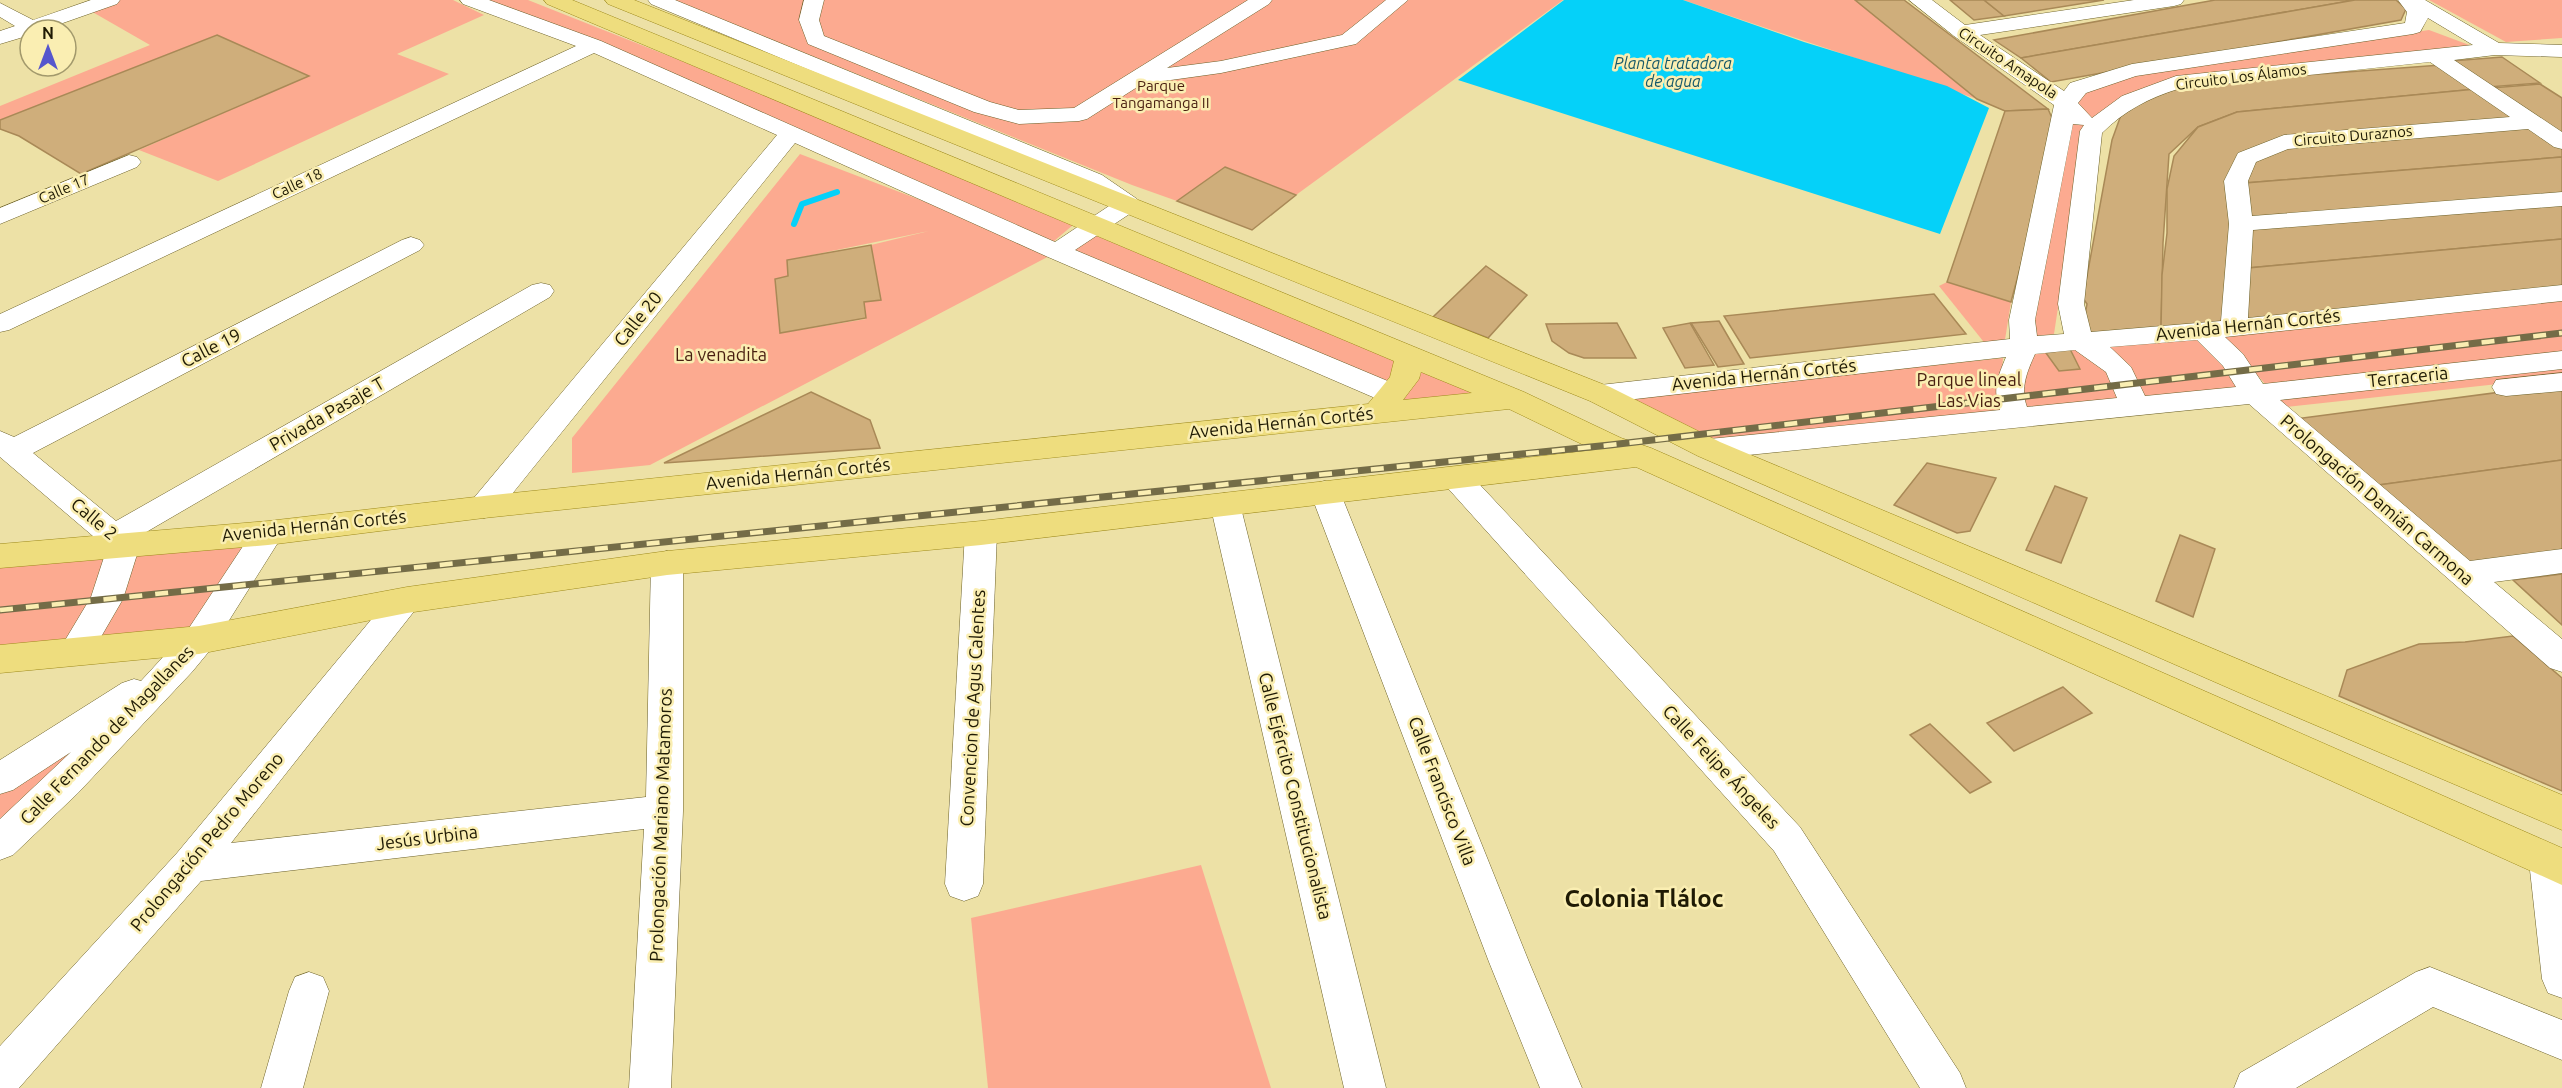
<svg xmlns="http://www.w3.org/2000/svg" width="2562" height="1088" viewBox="0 0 2562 1088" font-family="Ubuntu,sans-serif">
  <rect width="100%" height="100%" fill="#ede1a6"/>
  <g fill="#fcaa90" fill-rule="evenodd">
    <polygon points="117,0 453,0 484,15 397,54 449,74 218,181 139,150 308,76 217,35 0,120 0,106 150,45 89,10"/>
    <polygon points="481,0 528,0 1080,219 1053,242"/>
    <polygon points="673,0 1563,0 1296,195 1225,167 1177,201 1132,185"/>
    <polygon points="1683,0 1855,0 1977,99"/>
    <polygon points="2429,0 2562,0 2562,38 2506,42"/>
    <polygon points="2429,30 2472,46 2161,83 2086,123 2054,334 2023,338 2065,110 2085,90 2148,71"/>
    <path d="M 800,154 L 1057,252 L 650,465 L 572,473 L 572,438 ZM 929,231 L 871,245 L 881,300 L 864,302 L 866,319 L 781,333 L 775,279 L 788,276 L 788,260 Z"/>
    <polygon points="1092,234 1360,345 1403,365 1382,390 1062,254"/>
    <polygon points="1947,282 2011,302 2004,346 1987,346 1939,286"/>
    <polygon points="2562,299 2562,377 2286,407 2221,335"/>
    <polygon points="2205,335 2253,393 2024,413 2022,356 2046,353 2080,369 2070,349"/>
    <polygon points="2003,358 2000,395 2006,415 1717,442 1628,397"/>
    <polygon points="1420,367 1477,395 1396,403"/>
    <polygon points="254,541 194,631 93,642 134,551"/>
    <polygon points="111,553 100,584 69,643 0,650 0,563"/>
    <polygon points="104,727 0,829 0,792"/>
    <polygon points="1201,865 1271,1088 988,1088 971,918"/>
  </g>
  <polygon fill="#05d1f9" points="1564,0 1683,0 1804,42 1947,86 1989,108 1940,234 1458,80"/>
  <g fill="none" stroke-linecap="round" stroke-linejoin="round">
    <polyline stroke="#05d1f9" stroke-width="6" points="794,224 802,204 837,192"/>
  </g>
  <g fill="#cfae7b" stroke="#a98957" stroke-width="1.5">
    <polygon points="1855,0 1904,0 2048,109 2005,111 1977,99"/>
    <polygon points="1950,0 1984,0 2004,16 1974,20"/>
    <polygon points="1984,0 2104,0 2004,16"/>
    <polygon points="2215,0 2355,0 2021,58 1994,40"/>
    <polygon points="2355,0 2396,0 2406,9 2401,20 2051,82 2021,58"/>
    <polygon points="217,35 309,76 81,174 19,136 0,129 0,120"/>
    <polygon points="2502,57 2540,83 2488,87 2451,61"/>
    <polygon points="2441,65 2476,89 2237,112 2198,127 2169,154 2163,243 2161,329 2081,337 2087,304 2083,298 2112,140 2121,115 2148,99 2184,84"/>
    <polygon points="2540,84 2562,98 2562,137 2491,88"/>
    <polygon points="2476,89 2520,119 2239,155 2224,322 2161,329 2162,275 2167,233 2167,189 2174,156 2198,127 2237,112"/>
    <polygon points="2048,109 2057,129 2011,302 1947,282 2005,111"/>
    <polygon points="2530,126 2562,147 2562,157 2245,183 2253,162 2293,146"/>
    <polygon points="2562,157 2562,195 2250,219 2245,183"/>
    <polygon points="1225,167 1296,195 1252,230 1177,201"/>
    <polygon points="2562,204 2562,239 2248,268 2248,228"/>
    <polygon points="2562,239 2562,287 2245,320 2248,268"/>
    <polygon points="871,245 881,300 864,302 866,318 780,333 775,279 788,276 787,260"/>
    <polygon points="1486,266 1527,295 1488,338 1433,317"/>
    <polygon points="1934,294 1966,334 1750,358 1724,316"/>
    <polygon points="1719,321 1744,364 1718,367 1691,323"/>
    <polygon points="1617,323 1636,358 1584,358 1569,353 1552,341 1546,324"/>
    <polygon points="1690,323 1714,365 1685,368 1663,328"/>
    <polygon points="2070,349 2080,369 2059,371 2046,353"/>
    <polygon points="2562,384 2562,460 2371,486 2295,419"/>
    <polygon points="811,392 870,420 880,448 664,463"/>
    <polygon points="2562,460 2562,550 2452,565 2371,486"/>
    <polygon points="1927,463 1996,478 1970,531 1957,533 1894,505"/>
    <polygon points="2055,486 2087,498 2061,563 2026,550"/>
    <polygon points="2180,535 2215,549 2193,617 2156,601"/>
    <polygon points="2562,574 2562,625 2513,580"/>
    <polygon points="2513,636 2562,678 2562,791 2339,696 2347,670 2402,650 2419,644 2465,642"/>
    <polygon points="2063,687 2092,713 2014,751 1987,723"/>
    <polygon points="1930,724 1991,782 1970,793 1910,735"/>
  </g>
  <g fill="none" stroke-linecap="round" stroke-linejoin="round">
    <g stroke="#6c6129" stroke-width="1">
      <g id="minor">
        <polygon points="91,0 120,0 117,4 43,30 30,30 30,35 0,44 0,31 15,26 0,17 0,3 33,20"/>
        <polygon points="460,0 489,0 601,41 1055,242 1112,204 1086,185 651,4 648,0 675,0 1102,175 1137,199 1140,204 1137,209 1075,250 1402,387 1406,394 1402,401 1392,403 1382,401 1048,257 795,143 495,515 484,518 473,515 469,507 473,499 777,135 594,53 9,330 0,332 0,314 576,46 463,4"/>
        <polygon points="804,0 824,0 819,20 824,36 990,102 1019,110 1074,108 1248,0 1272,0 1269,4 1167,68 1221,61 1342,35 1386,0 1408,0 1356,44 1221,73 1142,84 1087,119 1079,121 1019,124 974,112 808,44 799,20"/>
        <path d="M 1909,0 L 1932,0 L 1965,25 L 2134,0 L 2184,0 L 2181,4 L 2174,6 L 1980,35 L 2064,91 L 2070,83 L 2132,64 L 2405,23 L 2407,12 L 2398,0 L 2425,0 L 2499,43 L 2562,45 L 2562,57 L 2495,55 L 2454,60 L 2562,132 L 2562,149 L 2554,147 L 2528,129 L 2288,149 L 2256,162 L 2248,181 L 2252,216 L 2562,192 L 2562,206 L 2253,230 L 2248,318 L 2562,285 L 2562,301 L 2225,337 L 2243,354 L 2263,384 L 2562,351 L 2562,369 L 2280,400 L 2470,561 L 2562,549 L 2562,573 L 2494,582 L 2562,639 L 2562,672 L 2550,668 L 2249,404 L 1709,459 L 1699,456 L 1694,449 L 1699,442 L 1709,439 L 2000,410 C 1992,390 1998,376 2006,357 L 1600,403 L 1590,401 L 1586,394 L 1590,387 L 1600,385 L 2010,339 L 2009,320 L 2054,105 L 1954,36 ZM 2428,18 L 2473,45 L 2176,76 L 2122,96 L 2092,118 L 2078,103 L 2086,93 L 2136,76 L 2413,34 L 2420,32 ZM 2430,62 L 2510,117 L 2284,135 L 2238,153 L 2224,181 L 2229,224 L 2221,321 L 2091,332 L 2084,304 L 2102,133 C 2124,111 2149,98 2178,89 ZM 2073,124 L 2084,125 L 2080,131 L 2058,304 L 2064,334 L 2037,336 L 2035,320 ZM 2197,340 L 2223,366 L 2236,387 L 2145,396 L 2131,367 L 2110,347 ZM 2075,350 L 2106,372 L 2117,398 L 2027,407 C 2020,388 2027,372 2035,354 Z"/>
        <polygon points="129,155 137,157 141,162 137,167 0,224 0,208"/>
        <polygon points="411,237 420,240 424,245 420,250 33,453 116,521 532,285 541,283 550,285 554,291 550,297 136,538 140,545 123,599 87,661 75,665 63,661 58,652 91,597 107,548 0,457 0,431 14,437 402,240"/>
        <polygon points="2562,373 2562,391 2506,396 2496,394 2492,387 2496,380"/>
        <polygon points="1456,467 1467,471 1800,827 1960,1073 1966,1088 1920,1088 1774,851 1445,485 1441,478 1445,471"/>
        <polygon points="1325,481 1336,484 1340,492 1529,962 1582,1088 1540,1088 1489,962 1310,492 1314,484"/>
        <polygon points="1225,493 1236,496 1240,504 1386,1088 1344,1088 1210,504 1214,496"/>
        <polygon points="268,522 279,525 284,533 211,649 192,672 78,793 13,855 0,860 0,819 71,752 13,790 0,794 0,760 122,683 134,679 141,681 187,631 257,525"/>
        <polygon points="981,522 992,525 997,533 983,884 978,896 964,901 950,896 945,884 965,533 970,525"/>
        <polygon points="667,551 678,555 683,563 683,811 671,1088 629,1088 644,829 201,881 19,1088 0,1088 0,1046 177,853 395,591 407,588 419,591 423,600 231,843 646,797 651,563 656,555"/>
        <polygon points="2548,844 2562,850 2562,998 2548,993 2542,979 2529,861 2534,849"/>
        <polygon points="2430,967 2562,1020 2562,1060 2433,1007 2296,1088 2234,1088 2240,1073 2416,972"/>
        <polygon points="309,972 323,977 329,991 303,1088 261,1088 289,991 295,977"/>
      </g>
    </g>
    <g stroke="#9e8a1b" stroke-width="1">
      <g id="major">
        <path d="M 544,0 L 572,0 L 1524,392 L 1621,438 L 1651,448 L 2562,848 L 2562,885 L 1636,467 L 981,545 L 667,575 L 407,613 L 199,654 L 0,673 L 0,645 L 199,626 L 407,587 L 667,551 L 981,521 L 1594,450 L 1509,409 L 484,518 L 268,545 L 0,568 L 0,544 L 268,521 L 484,496 L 1368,404 L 1390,377 L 1394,361 L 547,4 ZM 1421,372 L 1472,393 L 1403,400 L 1419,379 Z"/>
        <polygon points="605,0 634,0 1610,387 1720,442 2562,795 2562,830 2247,696 1698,456 1590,401 608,4"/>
      </g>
    </g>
    <use href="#minor" fill="#fff" fill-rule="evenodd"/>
    <use href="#major" fill="#eedd7e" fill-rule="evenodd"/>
    <g stroke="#746c47" stroke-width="7">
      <polyline id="rail" points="0,610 1610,445 2562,333"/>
    </g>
    <use href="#rail" stroke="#faeeb2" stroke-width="4.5" stroke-dasharray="13" stroke-linecap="butt"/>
  </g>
  <g text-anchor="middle" stroke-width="5" stroke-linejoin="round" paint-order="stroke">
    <g font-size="15" fill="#1f1a04" stroke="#faeeb2">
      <text transform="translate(2008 63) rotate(34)" y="5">Circuito Amapola</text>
      <text transform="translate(2241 77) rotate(-7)" y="5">Circuito Los Álamos</text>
      <text transform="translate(2353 136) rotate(-5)" y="5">Circuito Duraznos</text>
      <text transform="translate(297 184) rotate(-25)" y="5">Calle 18</text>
      <text transform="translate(64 189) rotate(-23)" y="5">Calle 17</text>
    </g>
    <g font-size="15" fill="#481e10" stroke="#faeeb2">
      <text x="1161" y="91">Parque<tspan x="1161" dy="17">Tangamanga II</tspan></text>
    </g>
    <g font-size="16" font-style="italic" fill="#17596a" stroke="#faeeb2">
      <text x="1673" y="69">Planta tratadora<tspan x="1673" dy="18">de agua</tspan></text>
    </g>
    <g font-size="18" fill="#1f1a04" stroke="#faeeb2">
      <text transform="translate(638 319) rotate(-51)" y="6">Calle 20</text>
      <text transform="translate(2248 325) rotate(-6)" y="6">Avenida Hernán Cortés</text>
      <text transform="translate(211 348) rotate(-27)" y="6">Calle 19</text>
      <text transform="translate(1764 375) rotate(-6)" y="6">Avenida Hernán Cortés</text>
      <text transform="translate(2408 377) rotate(-6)" y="6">Terraceria</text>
      <text transform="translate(327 414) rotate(-30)" y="6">Privada Pasaje T</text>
      <text transform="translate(1281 423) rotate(-6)" y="6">Avenida Hernán Cortés</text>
      <text transform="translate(798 474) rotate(-6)" y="6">Avenida Hernán Cortés</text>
      <text transform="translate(2377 500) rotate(41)" y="6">Prolongación Damián Carmona</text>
      <text transform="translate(94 519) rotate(40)" y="6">Calle 2</text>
      <text transform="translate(314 526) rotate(-6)" y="6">Avenida Hernán Cortés</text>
      <text transform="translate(973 708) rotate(-87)" y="6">Convencion de Agus Calentes</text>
      <text transform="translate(107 735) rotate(-46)" y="6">Calle Fernando de Magallanes</text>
      <text transform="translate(1721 767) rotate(47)" y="6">Calle Felipe Ángeles</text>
      <text transform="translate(1442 791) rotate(69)" y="6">Calle Francisco Villa</text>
      <text transform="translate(1295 796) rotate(76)" y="6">Calle Ejército Constitucionalista</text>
      <text transform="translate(661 825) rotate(-88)" y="6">Prolongación Mariano Matamoros</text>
      <text transform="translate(427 838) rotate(-7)" y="6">Jesús Urbina</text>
      <text transform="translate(207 842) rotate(-50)" y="6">Prolongación Pedro Moreno</text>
    </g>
    <g font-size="18" fill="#481e10" stroke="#faeeb2">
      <text x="721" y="361">La venadita</text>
      <text x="1969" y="386">Parque lineal<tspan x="1969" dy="21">Las Vias</tspan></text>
    </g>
    <g font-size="24" font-weight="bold" fill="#1f1a04" stroke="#faeeb2">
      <text x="1644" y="907">Colonia Tláloc</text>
    </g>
  </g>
  <g transform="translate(48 48)"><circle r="28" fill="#faeeb2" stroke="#a2996c" stroke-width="1.5"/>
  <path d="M0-4.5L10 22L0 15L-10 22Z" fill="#5656cd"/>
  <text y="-9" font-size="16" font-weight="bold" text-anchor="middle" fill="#1f1a04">N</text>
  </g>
</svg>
